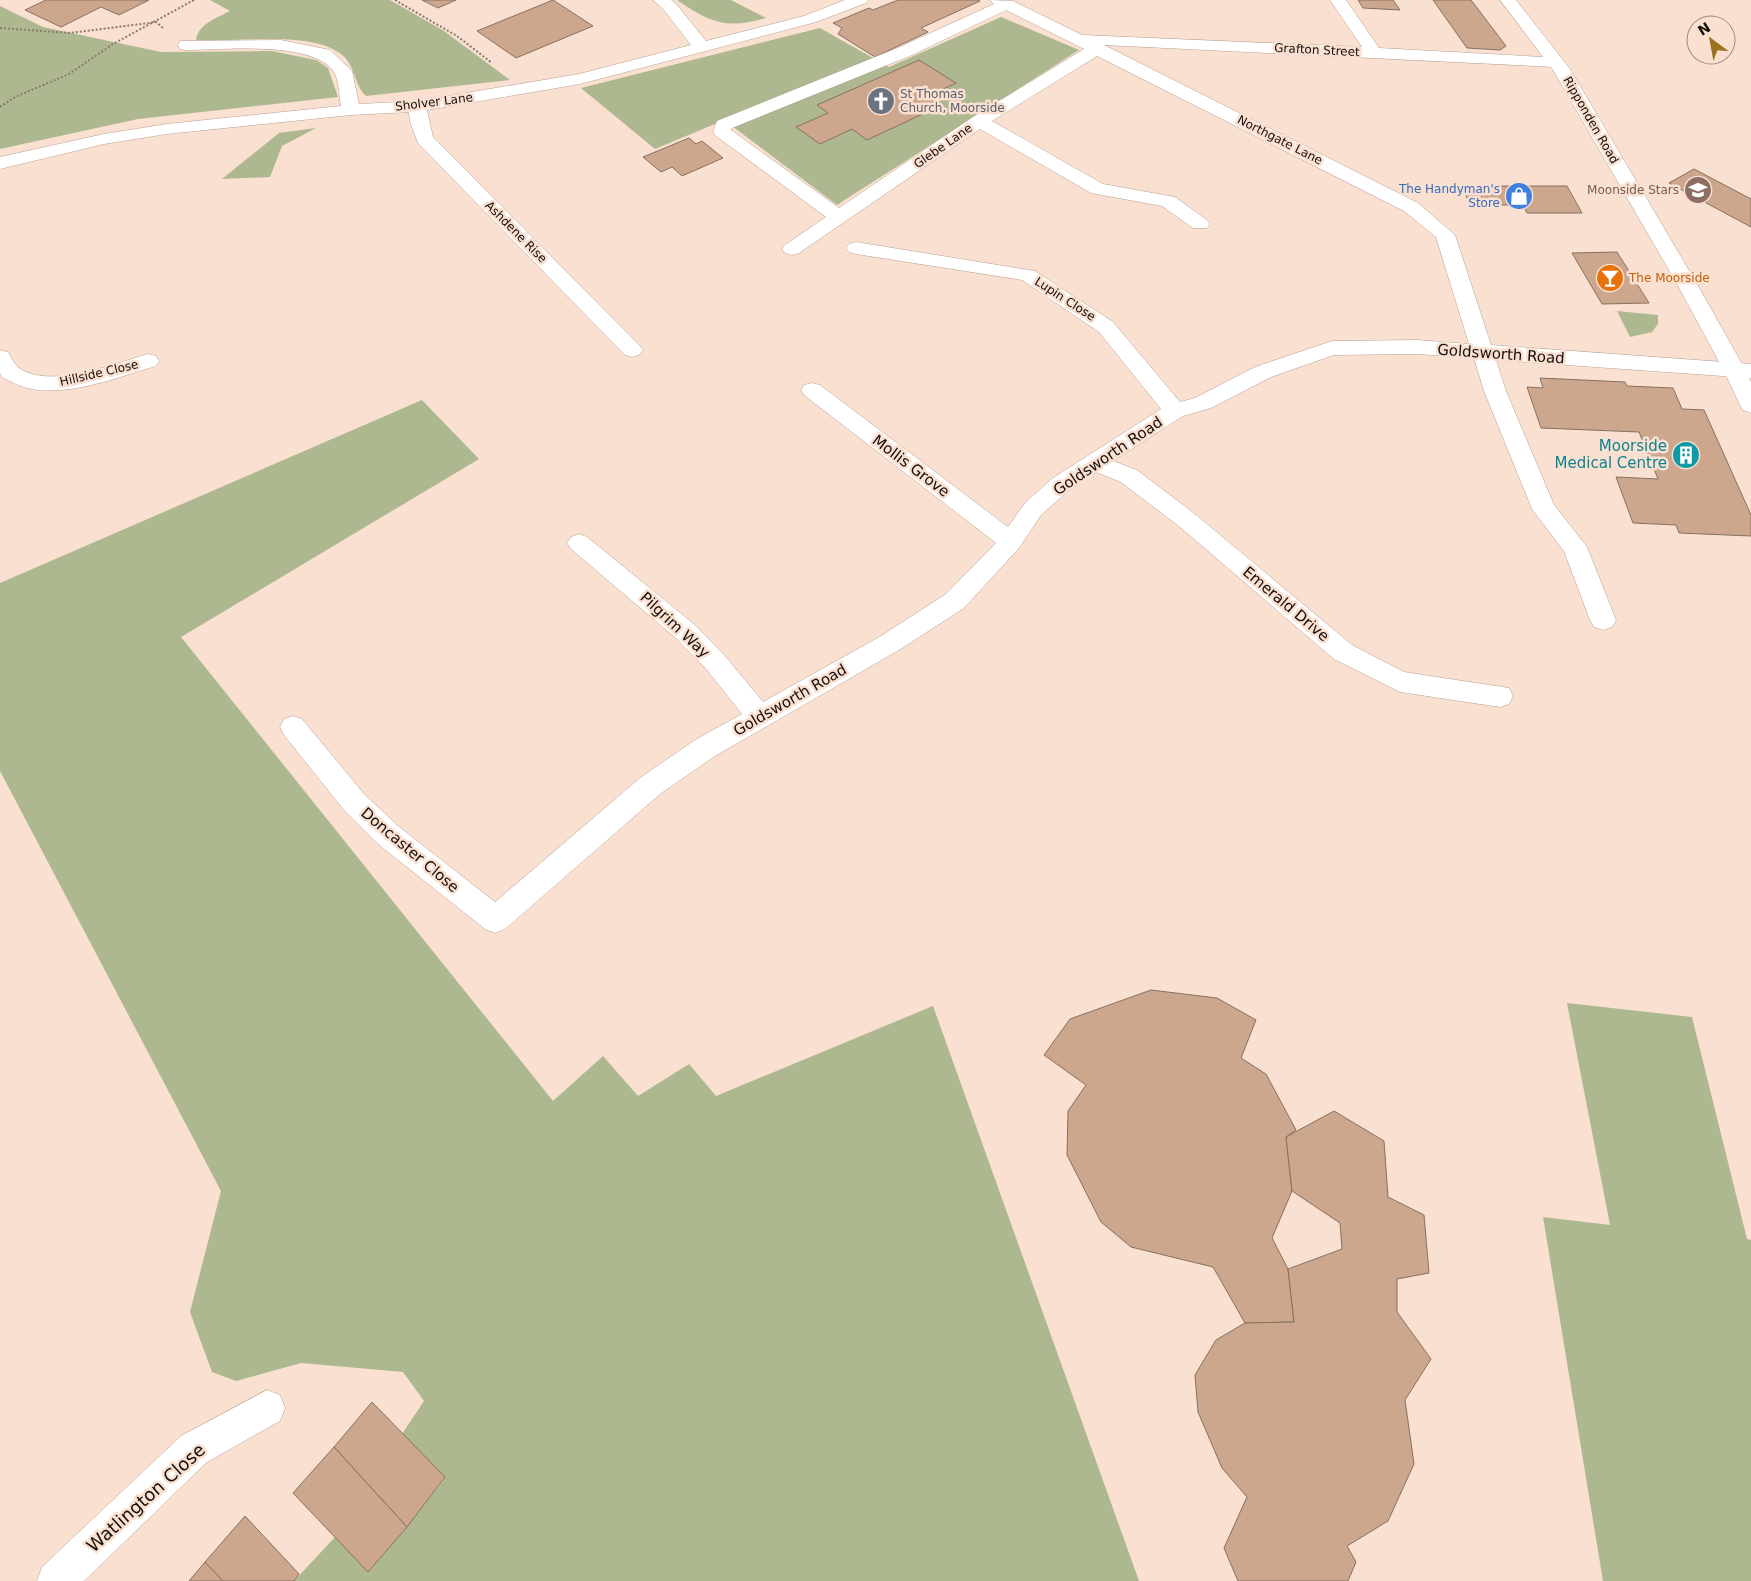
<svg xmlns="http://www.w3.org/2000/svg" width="1751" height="1581" viewBox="0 0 1751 1581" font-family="'DejaVu Sans',sans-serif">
  <rect width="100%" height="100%" fill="#f9e0d1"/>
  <g fill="#aeb890">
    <path d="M 210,0 L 390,0 L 444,31 L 510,80 L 366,96 C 354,85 355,64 341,54 C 309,30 234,43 196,40 C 198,24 217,18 230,11 Z"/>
    <path d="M 677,0 L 731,0 L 766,18 C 726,30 709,22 677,0 Z"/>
    <polygon points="0,6 43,27 161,52 272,51 316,60 328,68 338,97 138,119 0,149"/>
    <polygon points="1001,17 1079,50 837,205 732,126 727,119 655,149 581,88 820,28 889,67"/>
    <polygon points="316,128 282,146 270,177 222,179 279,133"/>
    <polygon points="1617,311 1658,315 1658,324 1652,332 1630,337"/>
    <polygon points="422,400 479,459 181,637 553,1101 603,1056 638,1096 689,1064 716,1096 933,1006 1139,1581 294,1581 335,1537 368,1572 407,1527 445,1478 402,1434 424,1401 403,1372 301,1363 236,1381 212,1372 190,1312 221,1191 0,771 0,583"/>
    <polygon points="1567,1003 1692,1017 1747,1239 1751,1240 1751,1581 1603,1581 1543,1217 1610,1225"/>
  </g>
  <g fill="#cca68d" stroke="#867163">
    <polygon points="46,0 149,0 119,15 101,7 61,27 25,10"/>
    <polygon points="422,0 456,0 438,8"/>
    <polygon points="553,0 593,26 516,58 477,31"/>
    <polygon points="898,0 978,0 980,1 921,28 928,32 875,57 838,34 842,28 833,23 869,8 873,10"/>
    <polygon points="1358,0 1393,0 1400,10 1363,8"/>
    <polygon points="1433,0 1471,0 1506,46 1500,50 1467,48"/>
    <polygon points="919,60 956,83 928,96 942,105 867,140 852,129 820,144 796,127 828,113 817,105"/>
    <polygon points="689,138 696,144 702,141 723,158 682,176 672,167 661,172 643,157"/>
    <polygon points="1694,169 1751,199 1751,227 1669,183"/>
    <polygon points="1462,186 1567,186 1582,213 1527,213 1523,205 1470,205"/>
    <polygon points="1617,252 1649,303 1602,304 1572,253"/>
    <polygon points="1540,378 1625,382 1627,386 1673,388 1682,409 1704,410 1751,515 1751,536 1679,533 1676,525 1633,523 1616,477 1658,479 1639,432 1541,428 1527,387 1543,388"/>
    <polygon points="1151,990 1217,998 1256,1020 1241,1058 1266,1074 1296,1130 1286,1137 1292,1191 1272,1238 1288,1269 1294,1322 1245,1323 1213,1267 1131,1247 1101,1222 1067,1155 1068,1111 1086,1085 1044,1055 1070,1019"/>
    <polygon points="1334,1111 1384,1141 1388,1197 1424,1215 1429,1273 1397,1279 1397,1312 1431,1359 1405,1400 1414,1464 1388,1521 1347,1546 1356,1562 1348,1581 1238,1581 1224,1548 1247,1497 1222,1468 1198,1412 1195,1375 1216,1340 1245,1323 1294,1322 1288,1269 1342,1249 1340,1223 1292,1191 1286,1137"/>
    <polygon points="372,1402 445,1477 407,1527 334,1447"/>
    <polygon points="334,1447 407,1527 368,1572 293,1493"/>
    <polygon points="245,1516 299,1574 294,1581 223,1581 205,1562"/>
    <polygon points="205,1562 223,1581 189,1581"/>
  </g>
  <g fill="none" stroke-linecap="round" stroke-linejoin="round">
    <g stroke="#b7a092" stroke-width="1">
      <g id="minor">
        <path d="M 653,0 L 671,0 L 676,4 L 706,41 L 804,16 L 845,0 L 868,0 L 866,3 L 816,22 L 580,84 L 427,110 L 433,137 L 639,345 L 643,350 L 639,355 L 632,357 L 625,355 L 418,143 L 410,122 L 409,112 L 351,115 L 167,134 L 104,144 L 0,169 L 0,157 L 104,134 L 167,124 L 341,106 C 339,96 339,80 334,72 C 312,40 222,50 186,50 L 180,49 L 178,45 L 180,41 L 281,40 L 330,50 L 352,71 L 359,104 L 418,101 L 579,74 L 691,45 L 664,10 Z"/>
        <path d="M 990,0 L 1013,1 L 1082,35 L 1362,47 L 1330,0 L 1346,0 L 1379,48 L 1561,58 L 1564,62 L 1561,66 L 1555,67 L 1104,45 L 1418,203 L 1455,235 L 1491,345 L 1751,364 L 1751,378 L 1496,360 L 1506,391 L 1554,505 L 1587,547 L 1616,620 L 1612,627 L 1603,630 L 1594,627 L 1590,620 L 1564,551 L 1532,509 L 1484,391 L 1474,358 L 1417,354 L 1334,355 L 1271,377 L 1211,408 L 1183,416 L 1113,461 L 1137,470 L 1196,515 L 1352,645 L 1404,672 L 1509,688 L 1513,696 L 1509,704 L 1500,707 L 1400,692 L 1334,659 L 1180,527 L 1121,482 L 1096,472 L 1069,490 L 1041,515 L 1019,548 L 964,608 L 899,650 L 715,756 L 660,794 L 505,929 L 495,933 L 485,929 L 378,844 L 344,810 L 284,735 L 280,727 L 284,719 L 293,716 L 302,719 L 364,794 L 398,826 L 495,902 L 640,778 L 695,740 L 742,714 L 707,670 L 677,639 L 571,549 L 567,543 L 571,537 L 579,534 L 587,537 L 695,625 L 725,656 L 763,702 L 881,636 L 946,594 L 996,543 L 804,395 L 801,390 L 804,385 L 812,383 L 820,385 L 1008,527 L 1025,503 L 1053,478 L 1161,409 L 1099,332 L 1022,280 L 856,254 L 849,252 L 846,248 L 849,244 L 856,242 L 1035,271 L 1113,322 L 1180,402 L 1195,398 L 1255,367 L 1332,341 L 1417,340 L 1469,344 L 1436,237 L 1404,211 L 1097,56 L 992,121 L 1103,184 L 1175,197 L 1207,220 L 1210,224 L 1207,228 L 1193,228 L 1162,206 L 1091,193 L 980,129 L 799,253 L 792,255 L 785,253 L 782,249 L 785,245 L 826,217 L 716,136 L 713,132 L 717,121 L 900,47 L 994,4 ZM 1006,10 L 1084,49 L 973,117 L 839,208 L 731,130 L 732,128 L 912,55 Z"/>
        <path d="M 0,350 L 8,352 C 11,357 14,364 19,368 C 49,390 116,363 148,354 L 156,356 L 159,361 L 156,366 C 115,378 52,404 12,382 C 8,380 1,378 0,373 C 0,367 0,357 0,350 Z"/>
        <polygon points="267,1390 280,1395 285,1408 280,1421 207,1462 84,1581 37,1581 42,1567 181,1436"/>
      </g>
    </g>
    <g stroke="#b7a092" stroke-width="1">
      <polygon id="major" points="1500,0 1516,0 1570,69 1697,284 1746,371 1751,382 1751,413 1743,410 1740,405 1724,371 1677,284 1553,70"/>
    </g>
    <g stroke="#8a796f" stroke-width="2" stroke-dasharray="2 2" stroke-linecap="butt">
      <polyline points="395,0 457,36 492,63"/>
      <polyline points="0,28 70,33 156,22 164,29"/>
      <polyline points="0,107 15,97 69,74 113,44 194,0"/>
    </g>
    <use href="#minor" fill="#fff" fill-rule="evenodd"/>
    <use href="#major" fill="#fff" fill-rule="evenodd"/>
  </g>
  <defs>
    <g id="church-disc" transform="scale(1.4375)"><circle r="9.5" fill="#6b7280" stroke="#f9e0d1"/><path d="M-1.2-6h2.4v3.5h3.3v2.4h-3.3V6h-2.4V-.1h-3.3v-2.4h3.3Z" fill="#fff"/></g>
    <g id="school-disc" transform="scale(1.4375)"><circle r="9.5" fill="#8d6e63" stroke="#f9e0d1"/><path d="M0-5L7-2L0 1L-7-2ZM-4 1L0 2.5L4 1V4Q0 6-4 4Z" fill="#fff"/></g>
    <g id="shop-disc" transform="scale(1.4375)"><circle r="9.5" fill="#3f7fe0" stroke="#f9e0d1"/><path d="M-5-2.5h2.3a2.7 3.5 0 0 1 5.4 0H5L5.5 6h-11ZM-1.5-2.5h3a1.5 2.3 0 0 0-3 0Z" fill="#fff"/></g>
    <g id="bar-disc" transform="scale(1.4375)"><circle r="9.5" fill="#e8710a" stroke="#f9e0d1"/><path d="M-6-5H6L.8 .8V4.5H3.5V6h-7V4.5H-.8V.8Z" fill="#fff"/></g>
    <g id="building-disc" transform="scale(1.4375)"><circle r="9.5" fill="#0f9aa8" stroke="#f9e0d1"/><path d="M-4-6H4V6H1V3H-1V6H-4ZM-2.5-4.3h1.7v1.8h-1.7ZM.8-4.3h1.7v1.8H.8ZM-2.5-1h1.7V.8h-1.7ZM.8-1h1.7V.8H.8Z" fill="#fff"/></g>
  </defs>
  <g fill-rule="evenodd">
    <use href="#church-disc" x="881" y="101"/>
    <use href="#school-disc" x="1698" y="190"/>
    <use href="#shop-disc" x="1519" y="196"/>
    <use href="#bar-disc" x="1610" y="278"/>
    <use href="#building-disc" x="1686" y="455"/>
  </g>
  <g text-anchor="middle" stroke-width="5" stroke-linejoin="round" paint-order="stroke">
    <g font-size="12" fill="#160e09" stroke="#f9e0d1">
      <text transform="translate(1317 50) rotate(3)" y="4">Grafton Street</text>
      <text transform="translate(434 102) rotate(-7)" y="4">Sholver Lane</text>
      <text transform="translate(1591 120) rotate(60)" y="4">Ripponden Road</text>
      <text transform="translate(1280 140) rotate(27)" y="4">Northgate Lane</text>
      <text transform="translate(943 146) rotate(-35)" y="4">Glebe Lane</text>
      <text transform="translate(516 232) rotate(45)" y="4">Ashdene Rise</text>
      <text transform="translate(1065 299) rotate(33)" y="4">Lupin Close</text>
      <text transform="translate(99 373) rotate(-13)" y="4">Hillside Close</text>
    </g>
    <g font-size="12" fill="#5b616d" stroke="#f9e0d1" text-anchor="start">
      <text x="900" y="98">St Thomas<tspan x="900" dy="14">Church, Moorside</tspan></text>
    </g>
    <g font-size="12" fill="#366cbe" stroke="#f9e0d1" text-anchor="end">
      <text x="1500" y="193">The Handyman's<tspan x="1500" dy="14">Store</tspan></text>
    </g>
    <g font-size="12" fill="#785e54" stroke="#f9e0d1" text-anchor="end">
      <text x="1679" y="194">Moonside Stars</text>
    </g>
    <g font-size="12" fill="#c56008" stroke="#f9e0d1" text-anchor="start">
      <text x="1629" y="282">The Moorside</text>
    </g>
    <g font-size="15" fill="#160e09" stroke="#f9e0d1">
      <text transform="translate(1501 354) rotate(4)" y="5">Goldsworth Road</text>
      <text transform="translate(1108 456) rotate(-34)" y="5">Goldsworth Road</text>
      <text transform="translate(911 466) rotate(37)" y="5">Mollis Grove</text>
      <text transform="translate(1286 604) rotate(40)" y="5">Emerald Drive</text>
      <text transform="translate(675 625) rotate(43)" y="5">Pilgrim Way</text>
      <text transform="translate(790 700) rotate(-30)" y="5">Goldsworth Road</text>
      <text transform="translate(410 850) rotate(40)" y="5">Doncaster Close</text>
    </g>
    <g font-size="15" fill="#0d838f" stroke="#f9e0d1" text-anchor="end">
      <text x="1667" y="451">Moorside<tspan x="1667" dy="17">Medical Centre</tspan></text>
    </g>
    <g font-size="18" fill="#160e09" stroke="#f9e0d1">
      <text transform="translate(146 1498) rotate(-42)" y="6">Watlington Close</text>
    </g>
  </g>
  <g transform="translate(1711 40) rotate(328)"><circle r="24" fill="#f9e0d1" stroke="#9e8c81"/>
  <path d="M0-4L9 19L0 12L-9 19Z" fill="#9c7220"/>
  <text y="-8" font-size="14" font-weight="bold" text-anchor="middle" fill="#160e09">N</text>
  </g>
</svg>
